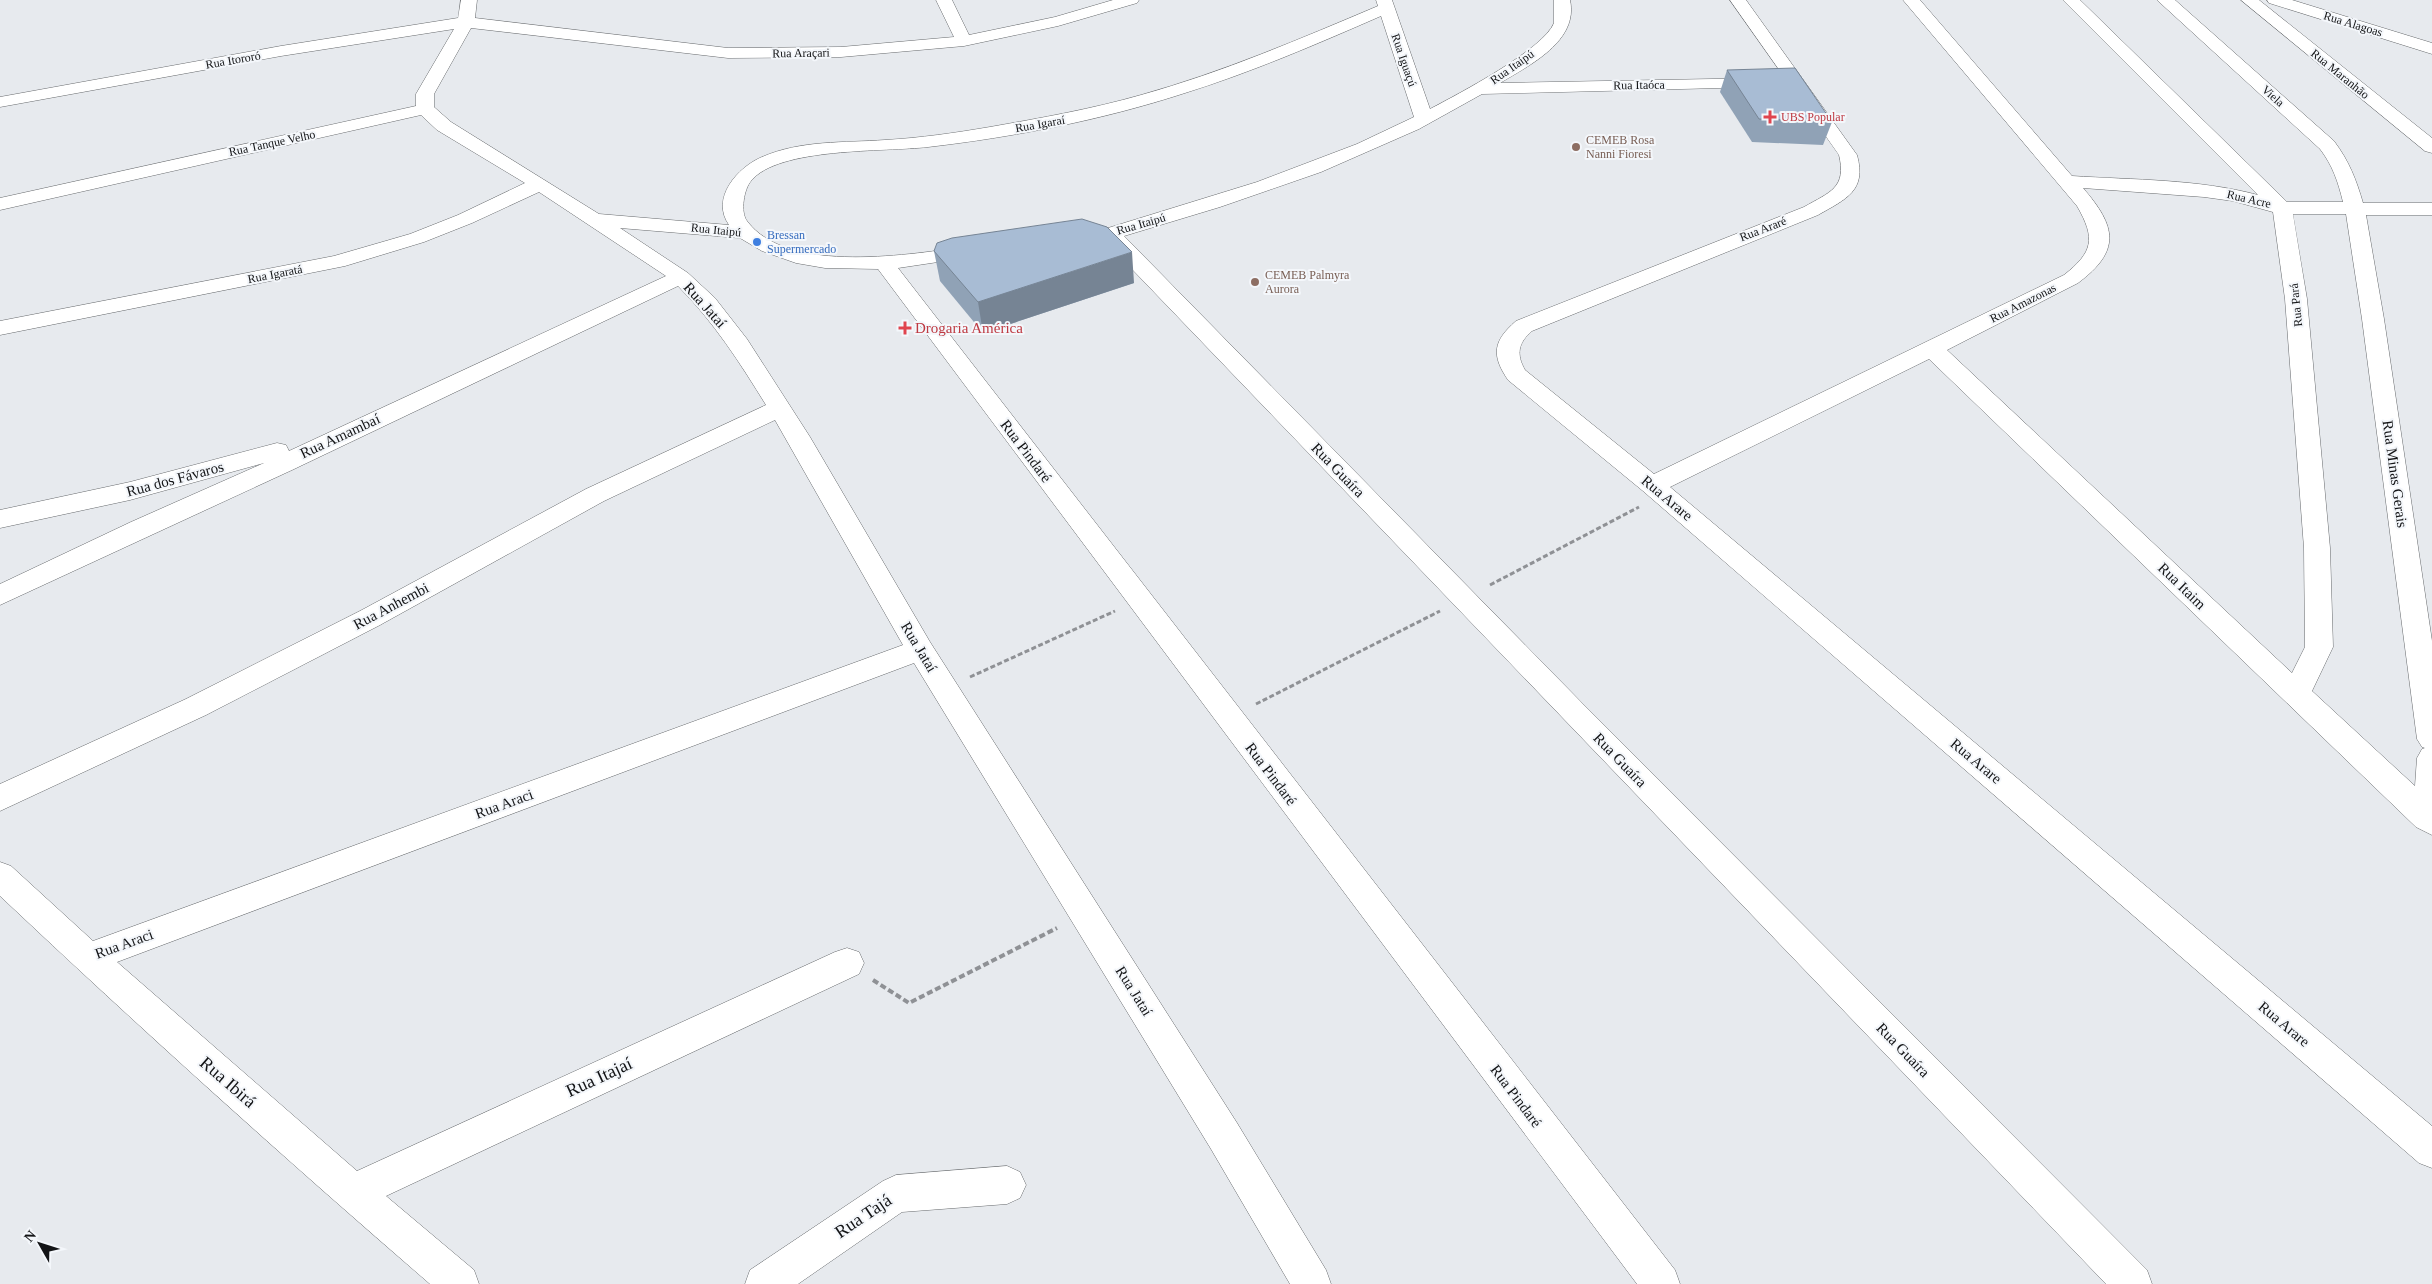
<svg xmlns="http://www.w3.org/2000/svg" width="2432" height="1284" viewBox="0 0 2432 1284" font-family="Georgia,serif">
  <rect width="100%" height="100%" fill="#e7eaee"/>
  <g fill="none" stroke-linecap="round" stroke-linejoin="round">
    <g stroke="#676a6d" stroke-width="1">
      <g id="minor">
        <path d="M 461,0 L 477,0 L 475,18 L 728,48 L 841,47 L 954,37 L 936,0 L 952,0 L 969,35 L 1055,17 L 1113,0 L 1139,0 L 1137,3 L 1058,26 L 964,46 L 841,57 L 728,58 L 471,28 L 434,94 L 434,107 L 451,122 L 599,214 L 729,225 C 710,198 738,167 762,157 C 801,140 844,143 885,140 C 920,138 955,133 990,127 C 1041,118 1092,109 1141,95 C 1223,72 1300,39 1378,6 L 1376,0 L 1392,0 L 1430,109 C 1458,94 1543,50 1554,23 L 1554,0 L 1570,0 C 1579,41 1530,65 1500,83 L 1766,78 L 1769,82 L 1766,86 L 1760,87 L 1482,94 L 1419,129 L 1321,172 L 1220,207 L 1124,236 L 1582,703 L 2147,1270 L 2152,1284 L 2106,1284 L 1105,241 L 1086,240 L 1083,236 L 1086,232 L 1108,228 L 1257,182 L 1357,144 L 1414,117 L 1381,16 C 1317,44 1252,72 1185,93 C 1102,120 1014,137 928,147 C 886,152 778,147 751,181 C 744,189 740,212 747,221 C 788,276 913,254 971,246 L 978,248 L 981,252 L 978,256 L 898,268 L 1675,1270 L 1680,1284 L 1637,1284 L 878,269 L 825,268 L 796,263 L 762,251 L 740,238 L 620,228 L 688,273 L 715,298 L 747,339 L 810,437 L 930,642 L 1237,1123 L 1326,1270 L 1331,1284 L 1290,1284 L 1211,1149 L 914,663 L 117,962 L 357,1171 L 835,952 L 847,948 L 859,952 L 864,963 L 859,974 L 386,1196 L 474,1270 L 479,1284 L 430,1284 C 284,1158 140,1028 0,896 L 0,862 L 11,866 L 93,941 L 903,645 L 775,420 L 604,501 L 380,625 L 206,715 L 0,811 L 0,784 L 186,699 L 360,611 L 586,489 L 766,405 C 740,363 714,322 678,286 L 292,470 L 0,605 L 0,584 L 131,522 L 264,463 L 130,500 L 0,528 L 0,510 L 130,482 L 277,443 L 286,445 L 289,451 L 666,276 L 539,192 L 472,223 L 424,242 L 345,266 L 0,335 L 0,321 L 334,256 L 410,234 L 458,215 L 525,183 L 437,130 L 421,115 L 0,210 L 0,198 L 416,106 L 416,94 L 454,29 L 281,56 L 0,107 L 0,97 L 281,46 L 458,18 Z"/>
        <path d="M 1730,0 L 1746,0 L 1857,155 C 1867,191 1846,199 1818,215 L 1532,331 C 1518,343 1516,354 1525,370 L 1654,474 L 2064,275 C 2093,252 2096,239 2077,206 L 1903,0 L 1920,0 L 2072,176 C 2134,180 2198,179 2258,195 L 2063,0 L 2080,0 L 2287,202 L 2343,202 C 2338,182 2333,166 2320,149 L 2157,0 L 2175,0 L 2334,141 C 2349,161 2356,179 2363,203 L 2432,203 L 2432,215 L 2366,215 L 2384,319 L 2432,641 L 2432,835 L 2416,827 L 1929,359 L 1670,487 L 2432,1126 L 2432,1168 L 2419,1163 L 1643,491 L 1508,380 C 1491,355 1493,341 1516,321 L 1804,207 C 1830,192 1847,188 1839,155 ZM 2083,188 L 2204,197 L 2233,201 L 2273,212 L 2285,299 L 2304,548 L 2305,647 L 2292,673 L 1947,350 L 2078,283 C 2121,251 2117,227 2083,188 ZM 2293,214 L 2346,214 L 2362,319 L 2417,739 L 2422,747 L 2425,748 L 2422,749 L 2417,758 L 2415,786 L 2312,691 L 2333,647 L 2330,548 L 2307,299 Z"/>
        <polygon points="2241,0 2259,0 2432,138 2432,153 2425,151"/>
        <polygon points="2267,0 2292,0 2432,43 2432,54 2269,3"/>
        <polygon points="1007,1166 1020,1172 1026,1185 1020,1198 1007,1204 902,1212 798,1284 745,1284 750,1270 883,1181 896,1175"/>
      </g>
    </g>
    <g stroke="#8f9195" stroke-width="3" stroke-dasharray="5 2.5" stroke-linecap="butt">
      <polyline points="1490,585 1639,507"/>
      <polyline points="970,677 1115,611"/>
      <polyline points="1256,704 1440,611"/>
    </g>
    <polyline stroke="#8f9195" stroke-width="4" stroke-dasharray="6 3" stroke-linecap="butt" points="873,980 909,1003 1057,928"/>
    <use href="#minor" fill="#fff" fill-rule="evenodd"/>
  </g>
  <g fill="#90a2b6">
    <polygon points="1727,70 1832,122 1823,145 1752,142 1720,92"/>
    <polygon points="934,251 1134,283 983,333 940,281"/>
  </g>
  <polygon fill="#768494" points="1132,252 1134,283 983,333 978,302"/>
  <g fill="#a8bcd4" stroke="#768494">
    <polygon points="1795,68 1832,122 1759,119 1727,70"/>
    <polygon points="1082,219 1107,227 1132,252 978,302 934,251 937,243 952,238"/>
  </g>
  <g fill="#e0444e" stroke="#f4f7fb" stroke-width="2">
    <path d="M1767.5 109.5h5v5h5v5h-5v5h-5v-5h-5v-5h5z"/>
    <path d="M902.5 320.5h5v5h5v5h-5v5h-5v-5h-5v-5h5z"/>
  </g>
  <g fill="#8d6e63" stroke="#f4f7fb" stroke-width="2">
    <circle cx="1576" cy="147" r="5"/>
    <circle cx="1255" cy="282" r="5"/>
  </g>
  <circle fill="#3f7fe0" stroke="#f4f7fb" stroke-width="2" cx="757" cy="242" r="5"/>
  <g text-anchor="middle" stroke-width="4" stroke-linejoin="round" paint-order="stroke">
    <g font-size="12" fill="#131416" stroke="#f4f7fb">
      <text transform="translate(2353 24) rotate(17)" y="4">Rua Alagoas</text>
      <text transform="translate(801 53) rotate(-1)" y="4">Rua Araçari</text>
      <text transform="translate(233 60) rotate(-10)" y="4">Rua Itororó</text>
      <text transform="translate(1404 60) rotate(71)" y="4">Rua Iguaçú</text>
      <text transform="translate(1512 67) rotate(-35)" y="4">Rua Itaipú</text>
      <text transform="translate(2340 74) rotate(39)" y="4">Rua Maranhão</text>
      <text transform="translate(1639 85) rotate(-1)" y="4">Rua Itaóca</text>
      <text transform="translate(2273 96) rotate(42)" y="4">Viela</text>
      <text transform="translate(1040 124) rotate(-10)" y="4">Rua Igaraí</text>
      <text transform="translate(272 143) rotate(-12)" y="4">Rua Tanque Velho</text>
      <text transform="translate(2249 199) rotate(13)" y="4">Rua Acre</text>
      <text transform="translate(1141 224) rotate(-16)" y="4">Rua Itaipú</text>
      <text transform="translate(1763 229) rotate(-21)" y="4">Rua Araré</text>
      <text transform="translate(716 230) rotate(6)" y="4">Rua Itaipú</text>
      <text transform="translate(275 274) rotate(-11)" y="4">Rua Igaratá</text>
      <text transform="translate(2023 303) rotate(-27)" y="4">Rua Amazonas</text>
      <text transform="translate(2296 305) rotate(-96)" y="4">Rua Pará</text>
    </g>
    <g font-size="12" fill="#be3a42" stroke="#f4f7fb" text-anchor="start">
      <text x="1781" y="121">UBS Popular</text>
    </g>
    <g font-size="12" fill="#785e54" stroke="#f4f7fb" text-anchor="start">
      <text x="1586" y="144">CEMEB Rosa<tspan x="1586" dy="14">Nanni Fioresi</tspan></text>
      <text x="1265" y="279">CEMEB Palmyra<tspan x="1265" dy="14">Aurora</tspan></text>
    </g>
    <g font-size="12" fill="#366cbe" stroke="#f4f7fb" text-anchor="start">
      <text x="767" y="239">Bressan<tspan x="767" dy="14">Supermercado</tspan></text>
    </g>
    <g font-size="15" fill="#131416" stroke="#f4f7fb">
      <text transform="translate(705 305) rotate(48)" y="5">Rua Jataí</text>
      <text transform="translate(340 436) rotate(-25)" y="5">Rua Amambaí</text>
      <text transform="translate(1026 451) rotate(53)" y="5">Rua Pindaré</text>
      <text transform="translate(1338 470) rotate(46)" y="5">Rua Guaíra</text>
      <text transform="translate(2395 474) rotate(82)" y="5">Rua Minas Gerais</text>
      <text transform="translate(175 479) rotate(-15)" y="5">Rua dos Fávaros</text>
      <text transform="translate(1667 498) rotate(40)" y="5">Rua Arare</text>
      <text transform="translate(2182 586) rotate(44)" y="5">Rua Itaim</text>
      <text transform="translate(391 606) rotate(-28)" y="5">Rua Anhembi</text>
      <text transform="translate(919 647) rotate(59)" y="5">Rua Jataí</text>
      <text transform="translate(1620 760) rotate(46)" y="5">Rua Guaíra</text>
      <text transform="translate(1976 761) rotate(40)" y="5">Rua Arare</text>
      <text transform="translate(1271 774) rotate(53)" y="5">Rua Pindaré</text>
      <text transform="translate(504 804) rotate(-20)" y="5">Rua Araci</text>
      <text transform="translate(124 944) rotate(-20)" y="5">Rua Araci</text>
      <text transform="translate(1134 991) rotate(58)" y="5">Rua Jataí</text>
      <text transform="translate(2284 1024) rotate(40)" y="5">Rua Arare</text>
      <text transform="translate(1903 1050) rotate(46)" y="5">Rua Guaíra</text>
      <text transform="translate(1516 1096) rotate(53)" y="5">Rua Pindaré</text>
    </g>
    <g font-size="15" fill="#be3a42" stroke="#f4f7fb" text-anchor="start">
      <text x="915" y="333">Drogaria América</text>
    </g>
    <g font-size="18" fill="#131416" stroke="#f4f7fb">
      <text transform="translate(599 1077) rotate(-25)" y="6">Rua Itajaí</text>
      <text transform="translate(228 1082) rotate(41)" y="6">Rua Ibirá</text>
      <text transform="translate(863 1216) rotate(-34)" y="6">Rua Tajá</text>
    </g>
  </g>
  <g transform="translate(40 1244) rotate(309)" stroke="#f4f7fb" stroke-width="4" paint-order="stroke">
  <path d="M0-4L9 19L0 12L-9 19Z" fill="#131416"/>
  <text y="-8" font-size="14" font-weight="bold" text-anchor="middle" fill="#131416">N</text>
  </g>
</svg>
